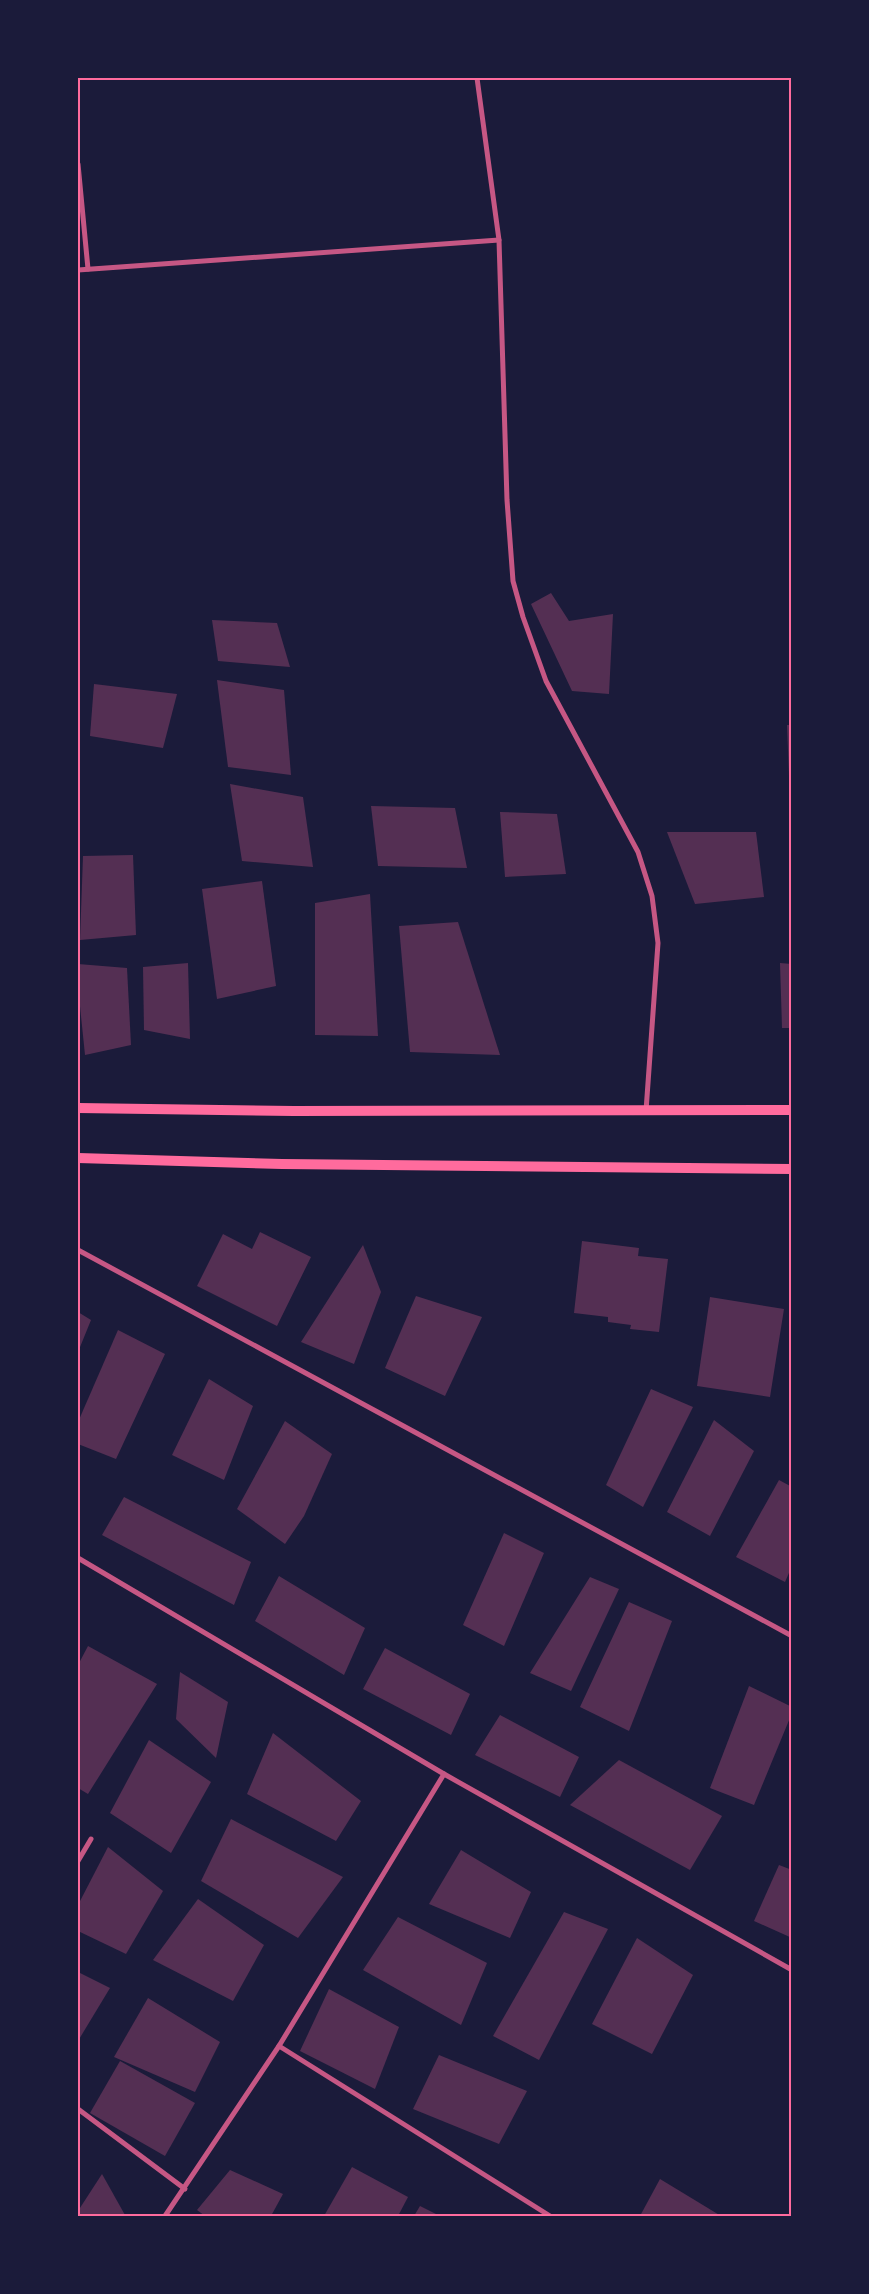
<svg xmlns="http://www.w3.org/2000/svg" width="869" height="2294" viewBox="0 0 869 2294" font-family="Arial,sans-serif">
  <rect width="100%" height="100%" fill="#1b1b3a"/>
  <g fill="#542f53">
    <polygon points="551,593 569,621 613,614 609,694 572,691 531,604"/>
    <polygon points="212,620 277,623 290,667 218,661"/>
    <polygon points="217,680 284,690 291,775 228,767"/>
    <polygon points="94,684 177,694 163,748 90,736"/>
    <polygon points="787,725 792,725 792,801 790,801"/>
    <polygon points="230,784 303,797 313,867 242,861"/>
    <polygon points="371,806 455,808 467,868 378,866"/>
    <polygon points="500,812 557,814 566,874 505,877"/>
    <polygon points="667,832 756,832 764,897 695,904"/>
    <polygon points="133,855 136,935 80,940 83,856"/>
    <polygon points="262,881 276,986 217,999 202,889"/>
    <polygon points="370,894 378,1036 315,1035 315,903"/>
    <polygon points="458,922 500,1055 410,1052 399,926"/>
    <polygon points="188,963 190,1039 144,1030 143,967"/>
    <polygon points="780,963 792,964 792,1028 782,1028"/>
    <polygon points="78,964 127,968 131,1045 85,1055 78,987"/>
    <polygon points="260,1232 311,1257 277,1326 197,1286 223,1234 252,1249"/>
    <polygon points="582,1241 639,1248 638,1256 668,1259 659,1332 630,1329 631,1325 608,1322 608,1317 574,1313"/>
    <polygon points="363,1245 381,1292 354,1364 301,1342"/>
    <polygon points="416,1296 482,1317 445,1396 385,1368"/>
    <polygon points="710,1297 784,1309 770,1397 697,1386"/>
    <polygon points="78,1312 91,1320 78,1352"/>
    <polygon points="118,1330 165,1354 116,1459 78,1444 78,1422"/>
    <polygon points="209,1379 253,1406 224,1480 172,1455"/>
    <polygon points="651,1389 693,1407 643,1507 606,1485"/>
    <polygon points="714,1420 754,1451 710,1536 667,1512"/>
    <polygon points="285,1421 332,1454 304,1516 285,1544 237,1509"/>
    <polygon points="779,1480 792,1487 792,1566 785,1582 736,1557"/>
    <polygon points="124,1497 251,1562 234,1605 102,1535"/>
    <polygon points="504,1533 544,1553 504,1646 463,1625"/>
    <polygon points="279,1576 365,1628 344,1675 255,1621"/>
    <polygon points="590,1577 619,1589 571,1691 530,1673"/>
    <polygon points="629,1602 672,1621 629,1731 580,1707"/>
    <polygon points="88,1646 157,1684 88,1794 78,1788 78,1665"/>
    <polygon points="385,1648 470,1694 451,1735 363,1689"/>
    <polygon points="180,1672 228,1702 216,1758 176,1719"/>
    <polygon points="749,1686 792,1707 792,1713 754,1805 710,1788"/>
    <polygon points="500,1715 579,1757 560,1797 475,1755"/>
    <polygon points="273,1733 361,1801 336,1841 247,1794"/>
    <polygon points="149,1740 211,1782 171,1853 110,1813"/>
    <polygon points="619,1760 722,1816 690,1870 570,1805"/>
    <polygon points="231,1819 343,1877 298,1938 201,1881"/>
    <polygon points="108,1847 163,1891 126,1954 78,1931 78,1905"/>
    <polygon points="461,1850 531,1892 510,1938 429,1904"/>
    <polygon points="779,1865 792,1870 792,1938 754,1921"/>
    <polygon points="198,1899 264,1945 233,2001 153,1960"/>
    <polygon points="564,1912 608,1929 539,2060 493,2036"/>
    <polygon points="398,1917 487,1963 461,2025 363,1970"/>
    <polygon points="637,1938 693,1975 652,2054 592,2024"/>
    <polygon points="78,1972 110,1988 78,2041"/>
    <polygon points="329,1989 399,2027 375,2089 300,2051"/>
    <polygon points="148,1998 220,2042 195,2092 114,2057"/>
    <polygon points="439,2055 527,2091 499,2144 413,2109"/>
    <polygon points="120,2061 195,2103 165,2156 90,2113"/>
    <polygon points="352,2167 408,2197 398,2216 324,2216"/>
    <polygon points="230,2170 283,2194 271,2216 205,2216 197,2210"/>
    <polygon points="102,2174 125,2215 78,2216 78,2211"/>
    <polygon points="660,2179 721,2216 640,2216"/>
    <polygon points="420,2206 440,2216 414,2216"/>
  </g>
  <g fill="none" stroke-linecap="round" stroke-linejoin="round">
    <g stroke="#c65784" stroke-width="5">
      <polyline points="477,78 499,240 507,500 513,581 523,617 546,681 638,852 652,896 658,943 646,1111"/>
      <polyline points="78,164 88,269"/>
      <polyline points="78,270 499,240"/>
      <polyline points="78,1250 792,1636"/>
      <polyline points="78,1558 444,1774 792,1970"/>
      <polyline points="78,1861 91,1839"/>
      <polyline points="279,2046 550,2216"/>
      <polyline points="78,2109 185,2189"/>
      <polyline points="165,2216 279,2046 444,1774"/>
    </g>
    <g stroke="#ff6b9d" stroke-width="10">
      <polyline points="78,1108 294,1111 792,1110"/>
      <polyline points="78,1158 282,1164 792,1169"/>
    </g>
  </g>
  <rect width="869" height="2294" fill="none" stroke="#1b1b3a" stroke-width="158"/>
  <rect x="79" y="79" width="711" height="2136" fill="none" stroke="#ff6b9d" stroke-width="2"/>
</svg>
